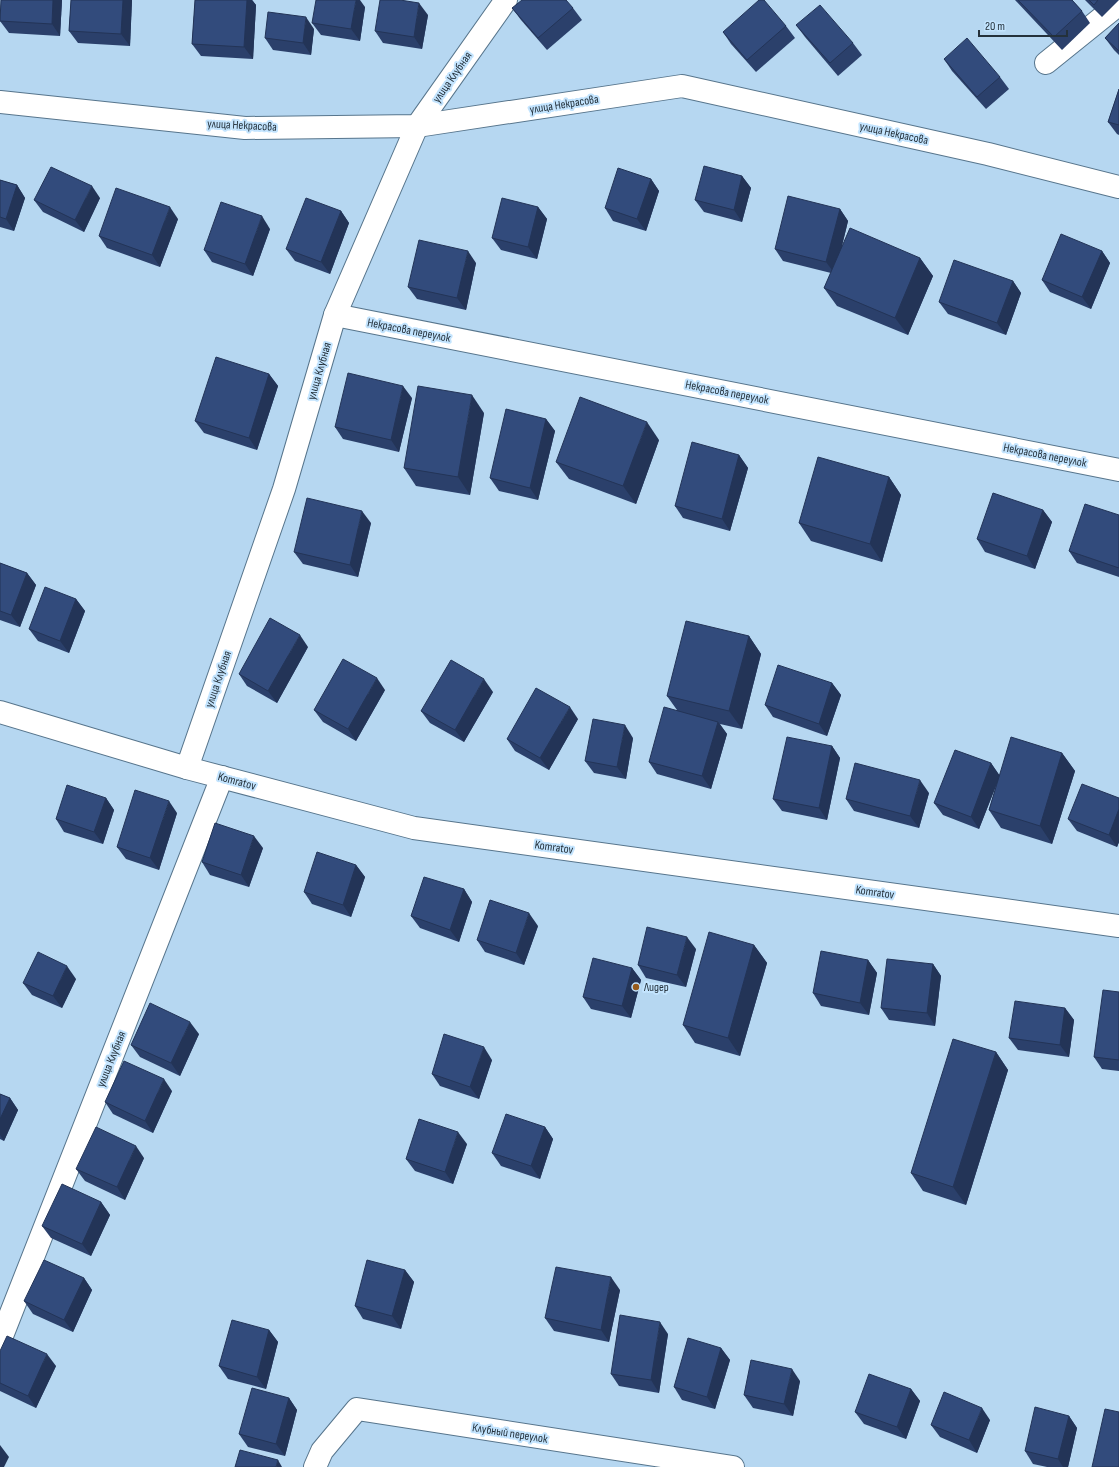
<svg xmlns="http://www.w3.org/2000/svg" width="1119" height="1467" viewBox="0 0 1119 1467" font-family="'Sofia Sans Condensed',sans-serif">
  <rect width="100%" height="100%" fill="#b6d7f1"/>
  <g fill="none" stroke-linecap="round" stroke-linejoin="round">
    <g stroke="#57758c" stroke-width="24">
      <g id="minor">
        <polyline points="1046,63 1119,4"/>
        <polyline points="0,102 245,128 417,126 682,86 988,154 1119,187"/>
        <polyline points="335,315 1119,470"/>
        <polyline points="0,712 187,768 414,828 1119,926"/>
        <polyline points="187,768 284,489 335,315 417,126 506,0"/>
        <polyline points="0,1341 222,777"/>
        <polyline points="315,1467 322,1451 357,1409 733,1467"/>
      </g>
    </g>
    <use href="#minor" stroke="#fff" stroke-width="22"/>
  </g>
  <g fill="#2b406b">
    <polygon points="1,0 62,0 60,36 9,33 0,21"/>
    <polygon points="71,0 132,0 130,46 78,43 69,31"/>
    <polygon points="195,0 252,0 256,5 253,59 201,56 192,44"/>
    <polygon points="1015,0 1072,0 1082,11 1090,23 1062,50"/>
    <polygon points="1085,0 1119,0 1102,17"/>
    <polygon points="365,7 360,41 321,35 312,23"/>
    <polygon points="512,8 573,8 582,20 547,50 521,20"/>
    <polygon points="428,15 422,49 383,43 375,31"/>
    <polygon points="1119,23 1119,55 1114,50 1105,38"/>
    <polygon points="796,25 853,43 862,55 838,76 805,37"/>
    <polygon points="786,26 795,38 756,72 731,44 723,32"/>
    <polygon points="314,29 311,55 273,50 265,38"/>
    <polygon points="944,59 1000,77 1009,89 986,109 952,71"/>
    <polygon points="1119,89 1119,135 1117,134 1108,122"/>
    <polygon points="742,176 751,188 742,222 704,212 695,200"/>
    <polygon points="651,179 659,191 646,231 613,221 605,208"/>
    <polygon points="0,180 17,185 25,198 14,231 0,227"/>
    <polygon points="100,198 84,232 43,212 34,200"/>
    <polygon points="538,207 547,219 537,259 501,250 492,238"/>
    <polygon points="840,209 848,221 842,246 920,258 933,276 908,335 837,306 824,288 831,273 783,261 775,249"/>
    <polygon points="341,211 349,223 330,274 295,261 286,249"/>
    <polygon points="178,219 160,267 107,248 99,236"/>
    <polygon points="270,229 253,276 212,262 204,250"/>
    <polygon points="1102,251 1110,263 1091,309 1050,292 1042,280"/>
    <polygon points="476,263 466,310 417,299 408,287"/>
    <polygon points="1013,281 1021,293 1006,335 948,314 939,302"/>
    <polygon points="269,374 278,386 257,450 204,433 195,421"/>
    <polygon points="412,398 399,452 343,439 335,427"/>
    <polygon points="484,413 470,495 416,486 404,468"/>
    <polygon points="546,419 555,431 538,500 499,491 490,478"/>
    <polygon points="659,440 636,504 569,479 556,462"/>
    <polygon points="739,455 748,468 730,531 683,518 675,506"/>
    <polygon points="889,477 901,495 882,562 811,541 799,523"/>
    <polygon points="1043,510 1052,522 1035,569 985,552 977,539"/>
    <polygon points="1119,515 1119,577 1077,563 1069,551"/>
    <polygon points="371,523 358,577 303,564 294,552"/>
    <polygon points="0,563 27,573 36,585 20,627 0,620"/>
    <polygon points="76,599 85,611 69,653 38,641 29,629"/>
    <polygon points="749,636 761,654 742,729 720,724 727,734 711,789 657,774 649,762 677,710 667,696"/>
    <polygon points="308,647 277,703 247,686 239,674"/>
    <polygon points="832,683 841,695 827,736 773,717 765,705"/>
    <polygon points="385,690 356,741 323,722 314,710"/>
    <polygon points="493,692 464,742 430,723 421,711"/>
    <polygon points="578,719 549,770 515,751 507,739"/>
    <polygon points="633,738 626,779 594,773 585,761"/>
    <polygon points="832,746 840,758 827,820 782,811 773,799"/>
    <polygon points="1062,753 1075,771 1052,844 1001,828 989,810 997,783 979,829 943,815 934,803 991,763 999,775"/>
    <polygon points="929,793 919,828 854,811 846,799"/>
    <polygon points="106,798 114,810 103,844 64,832 56,819"/>
    <polygon points="1119,798 1119,842 1117,847 1077,831 1068,819"/>
    <polygon points="177,813 159,870 126,859 117,847"/>
    <polygon points="263,848 249,887 210,875 202,862"/>
    <polygon points="356,865 365,877 351,917 312,904 304,892"/>
    <polygon points="464,889 472,902 459,942 420,928 411,916"/>
    <polygon points="538,926 524,965 485,952 477,940"/>
    <polygon points="754,945 767,963 740,1056 695,1043 683,1025"/>
    <polygon points="696,949 686,987 646,978 638,965"/>
    <polygon points="868,960 877,973 869,1015 821,1006 813,993"/>
    <polygon points="933,964 941,976 935,1026 889,1020 881,1008"/>
    <polygon points="632,968 641,980 631,1018 591,1009 583,997"/>
    <polygon points="76,979 62,1008 32,995 23,983"/>
    <polygon points="1119,992 1119,1071 1102,1069 1094,1057"/>
    <polygon points="1065,1008 1074,1020 1069,1057 1018,1050 1009,1038"/>
    <polygon points="199,1034 180,1076 140,1057 131,1045"/>
    <polygon points="996,1052 1008,1070 966,1205 923,1191 911,1173"/>
    <polygon points="492,1060 479,1099 440,1086 432,1074"/>
    <polygon points="172,1091 153,1133 113,1114 105,1102"/>
    <polygon points="0,1094 10,1098 18,1110 4,1141 0,1139"/>
    <polygon points="545,1127 553,1139 540,1179 501,1166 492,1153"/>
    <polygon points="467,1144 453,1184 415,1171 406,1159"/>
    <polygon points="144,1158 125,1200 85,1181 76,1169"/>
    <polygon points="101,1202 110,1215 91,1256 51,1238 42,1226"/>
    <polygon points="405,1270 414,1282 401,1329 363,1319 355,1306"/>
    <polygon points="84,1278 92,1290 73,1332 33,1314 24,1301"/>
    <polygon points="620,1290 609,1342 554,1331 545,1318"/>
    <polygon points="269,1330 278,1342 266,1389 228,1379 219,1366"/>
    <polygon points="668,1334 659,1393 619,1386 611,1374"/>
    <polygon points="721,1348 730,1360 715,1409 682,1400 674,1387"/>
    <polygon points="0,1351 56,1366 36,1408 0,1391"/>
    <polygon points="800,1381 793,1416 753,1408 744,1395"/>
    <polygon points="911,1389 920,1401 906,1439 864,1424 855,1412"/>
    <polygon points="289,1398 297,1410 285,1456 248,1447 239,1434"/>
    <polygon points="1069,1416 1077,1428 1068,1467 1047,1467 1033,1464 1025,1451"/>
    <polygon points="990,1420 977,1453 940,1437 931,1425"/>
  </g>
  <g fill="#233457">
    <polygon points="53,0 62,0 60,36 52,24"/>
    <polygon points="123,0 132,0 130,46 121,34"/>
    <polygon points="247,0 252,0 256,5 253,59 244,47"/>
    <polygon points="356,0 360,0 365,7 360,41 351,29"/>
    <polygon points="419,3 428,15 422,49 414,37"/>
    <polygon points="306,17 314,29 311,55 303,43"/>
    <polygon points="742,176 751,188 742,222 734,210"/>
    <polygon points="651,179 659,191 646,231 637,219"/>
    <polygon points="17,185 25,198 14,231 6,219"/>
    <polygon points="92,186 100,198 84,232 75,220"/>
    <polygon points="170,207 178,219 160,267 152,255"/>
    <polygon points="538,207 547,219 537,259 528,247"/>
    <polygon points="840,209 848,221 835,274 826,262"/>
    <polygon points="341,211 349,223 330,274 321,262"/>
    <polygon points="262,216 270,229 253,276 245,264"/>
    <polygon points="468,251 476,263 466,310 457,298"/>
    <polygon points="1102,251 1110,263 1091,309 1082,297"/>
    <polygon points="920,258 933,276 908,335 895,318"/>
    <polygon points="1013,281 1021,293 1006,335 997,323"/>
    <polygon points="269,374 278,386 257,450 249,438"/>
    <polygon points="403,386 412,398 399,452 391,440"/>
    <polygon points="472,395 484,413 470,495 458,477"/>
    <polygon points="546,419 555,431 538,500 530,488"/>
    <polygon points="647,422 659,440 636,504 623,486"/>
    <polygon points="739,455 748,468 730,531 722,519"/>
    <polygon points="889,477 901,495 882,562 870,544"/>
    <polygon points="1043,510 1052,522 1035,569 1027,556"/>
    <polygon points="362,511 371,523 358,577 350,565"/>
    <polygon points="27,573 36,585 20,627 11,615"/>
    <polygon points="76,599 85,611 69,653 60,641"/>
    <polygon points="300,635 308,647 277,703 268,691"/>
    <polygon points="749,636 761,654 742,729 729,711"/>
    <polygon points="377,678 385,690 356,741 348,729"/>
    <polygon points="484,679 493,692 464,742 455,730"/>
    <polygon points="832,683 841,695 827,736 819,724"/>
    <polygon points="570,707 578,719 549,770 540,758"/>
    <polygon points="718,722 727,734 711,789 702,776"/>
    <polygon points="625,725 633,738 626,779 617,767"/>
    <polygon points="832,746 840,758 827,820 819,808"/>
    <polygon points="1062,753 1075,771 1052,844 1040,826"/>
    <polygon points="991,763 1000,776 979,829 971,817"/>
    <polygon points="920,780 929,793 919,828 910,816"/>
    <polygon points="106,798 114,810 103,844 94,832"/>
    <polygon points="169,801 177,813 159,870 150,858"/>
    <polygon points="1119,809 1119,842 1117,847 1109,835"/>
    <polygon points="254,836 263,848 249,887 241,875"/>
    <polygon points="356,865 365,877 351,917 343,905"/>
    <polygon points="464,889 472,902 459,942 450,930"/>
    <polygon points="529,913 538,926 524,965 516,953"/>
    <polygon points="687,937 696,949 686,987 677,975"/>
    <polygon points="754,945 767,963 740,1056 728,1038"/>
    <polygon points="868,960 877,973 869,1015 860,1003"/>
    <polygon points="933,964 941,976 935,1026 927,1013"/>
    <polygon points="67,966 76,979 62,1008 53,996"/>
    <polygon points="632,968 641,980 631,1018 622,1006"/>
    <polygon points="1065,1008 1074,1020 1069,1057 1060,1045"/>
    <polygon points="190,1022 199,1034 180,1076 171,1063"/>
    <polygon points="484,1047 492,1060 479,1099 470,1087"/>
    <polygon points="996,1052 1008,1070 966,1205 953,1187"/>
    <polygon points="164,1079 172,1091 153,1133 145,1121"/>
    <polygon points="10,1098 18,1110 4,1141 0,1135 0,1119"/>
    <polygon points="545,1127 553,1139 540,1179 531,1166"/>
    <polygon points="458,1132 467,1144 453,1184 445,1172"/>
    <polygon points="136,1146 144,1158 125,1200 117,1187"/>
    <polygon points="101,1202 110,1215 91,1256 82,1244"/>
    <polygon points="405,1270 414,1282 401,1329 392,1316"/>
    <polygon points="611,1277 620,1290 609,1342 601,1330"/>
    <polygon points="84,1278 92,1290 73,1332 64,1320"/>
    <polygon points="660,1322 668,1334 659,1393 651,1380"/>
    <polygon points="269,1330 278,1342 266,1389 257,1377"/>
    <polygon points="721,1348 730,1360 715,1409 707,1397"/>
    <polygon points="47,1354 56,1366 36,1408 28,1396"/>
    <polygon points="792,1369 800,1381 793,1416 784,1404"/>
    <polygon points="911,1389 920,1401 906,1439 897,1427"/>
    <polygon points="289,1398 297,1410 285,1456 276,1444"/>
    <polygon points="982,1408 990,1420 977,1453 969,1440"/>
    <polygon points="1069,1416 1077,1428 1068,1467 1063,1467 1058,1459"/>
    <polygon points="0,1445 9,1457 4,1467 0,1467"/>
    <polygon points="278,1460 282,1467 276,1467"/>
  </g>
  <g fill="#324b7c" stroke="#233457">
    <polygon points="1,0 53,0 52,24 0,21"/>
    <polygon points="71,0 123,0 121,34 69,31"/>
    <polygon points="195,0 247,0 244,47 192,44"/>
    <polygon points="316,0 356,0 351,29 312,23"/>
    <polygon points="380,0 400,0 419,3 414,37 375,31"/>
    <polygon points="522,0 566,0 573,8 538,38 512,8"/>
    <polygon points="759,0 764,0 786,26 747,60 723,32"/>
    <polygon points="1018,0 1072,0 1082,11 1054,37"/>
    <polygon points="1089,0 1098,0 1094,5"/>
    <polygon points="820,5 853,43 830,63 796,25"/>
    <polygon points="268,12 306,17 303,43 265,38"/>
    <polygon points="1119,23 1119,51 1105,38"/>
    <polygon points="967,38 1000,77 977,97 944,59"/>
    <polygon points="1119,89 1119,125 1108,122"/>
    <polygon points="704,166 742,176 734,210 695,200"/>
    <polygon points="51,167 92,186 75,220 34,200"/>
    <polygon points="618,168 651,179 637,219 605,208"/>
    <polygon points="0,180 17,185 6,219 0,217"/>
    <polygon points="116,188 170,207 152,255 99,236"/>
    <polygon points="788,196 840,209 826,262 775,249"/>
    <polygon points="306,198 341,211 321,262 286,249"/>
    <polygon points="502,198 538,207 528,247 492,238"/>
    <polygon points="221,202 262,216 245,264 204,250"/>
    <polygon points="850,228 920,258 895,318 824,288"/>
    <polygon points="1061,234 1102,251 1082,297 1042,280"/>
    <polygon points="419,240 468,251 457,298 408,287"/>
    <polygon points="954,260 1013,281 997,323 939,302"/>
    <polygon points="216,357 269,374 249,438 195,421"/>
    <polygon points="348,373 403,386 391,440 335,427"/>
    <polygon points="418,386 472,395 458,477 404,468"/>
    <polygon points="580,397 647,422 623,486 556,462"/>
    <polygon points="506,409 546,419 530,488 490,478"/>
    <polygon points="692,442 739,455 722,519 675,506"/>
    <polygon points="818,457 889,477 870,544 799,523"/>
    <polygon points="993,493 1043,510 1027,556 977,539"/>
    <polygon points="307,498 362,511 350,565 294,552"/>
    <polygon points="1085,504 1119,515 1119,568 1069,551"/>
    <polygon points="0,563 27,573 11,615 0,611"/>
    <polygon points="45,587 76,599 60,641 29,629"/>
    <polygon points="270,618 300,635 268,691 239,674"/>
    <polygon points="686,621 749,636 729,711 667,696"/>
    <polygon points="343,659 377,678 348,729 314,710"/>
    <polygon points="451,660 484,679 455,730 421,711"/>
    <polygon points="778,665 832,683 819,724 765,705"/>
    <polygon points="536,688 570,707 540,758 507,739"/>
    <polygon points="664,707 718,722 702,776 649,762"/>
    <polygon points="593,719 625,725 617,767 585,761"/>
    <polygon points="787,737 832,746 819,808 773,799"/>
    <polygon points="1011,737 1062,753 1040,826 989,810"/>
    <polygon points="955,750 991,763 971,817 934,803"/>
    <polygon points="855,763 920,780 910,816 846,799"/>
    <polygon points="1082,784 1119,798 1119,809 1109,835 1068,819"/>
    <polygon points="67,785 106,798 94,832 56,819"/>
    <polygon points="135,790 169,801 150,858 117,847"/>
    <polygon points="215,823 254,836 241,875 202,862"/>
    <polygon points="317,852 356,865 343,905 304,892"/>
    <polygon points="424,877 464,889 450,930 411,916"/>
    <polygon points="490,900 529,913 516,953 477,940"/>
    <polygon points="647,927 687,937 677,975 638,965"/>
    <polygon points="709,932 754,945 728,1038 683,1025"/>
    <polygon points="821,951 868,960 860,1003 813,993"/>
    <polygon points="38,952 67,966 53,996 23,983"/>
    <polygon points="593,958 632,968 622,1006 583,997"/>
    <polygon points="887,959 933,964 927,1013 881,1008"/>
    <polygon points="1103,990 1119,992 1119,1060 1094,1057"/>
    <polygon points="1015,1001 1065,1008 1060,1045 1009,1038"/>
    <polygon points="150,1003 190,1022 171,1063 131,1045"/>
    <polygon points="444,1034 484,1047 470,1087 432,1074"/>
    <polygon points="953,1039 996,1052 953,1187 911,1173"/>
    <polygon points="124,1061 164,1079 145,1121 105,1102"/>
    <polygon points="0,1094 10,1098 0,1119"/>
    <polygon points="506,1114 545,1127 531,1166 492,1153"/>
    <polygon points="419,1119 458,1132 445,1172 406,1159"/>
    <polygon points="96,1127 136,1146 117,1187 76,1169"/>
    <polygon points="62,1184 101,1202 82,1244 42,1226"/>
    <polygon points="44,1260 84,1278 64,1320 24,1301"/>
    <polygon points="367,1260 405,1270 392,1316 355,1306"/>
    <polygon points="556,1267 611,1277 601,1330 545,1318"/>
    <polygon points="620,1315 660,1322 651,1380 611,1374"/>
    <polygon points="232,1320 269,1330 257,1377 219,1366"/>
    <polygon points="7,1336 47,1354 28,1396 0,1383 0,1351"/>
    <polygon points="688,1338 721,1348 707,1397 674,1387"/>
    <polygon points="751,1360 792,1369 784,1404 744,1395"/>
    <polygon points="869,1374 911,1389 897,1427 855,1412"/>
    <polygon points="252,1388 289,1398 276,1444 239,1434"/>
    <polygon points="944,1392 982,1408 969,1440 931,1425"/>
    <polygon points="1035,1407 1069,1416 1058,1459 1025,1451"/>
    <polygon points="1105,1409 1119,1412 1119,1467 1092,1467"/>
    <polygon points="240,1450 278,1460 276,1467 235,1467"/>
  </g>
  <circle fill="#975b1c" stroke="#c3e4fe" stroke-width="1.5" cx="636" cy="987" r="4"/>
  <g text-anchor="middle" stroke-width="4" stroke-linejoin="round" paint-order="stroke">
    <g font-size="12" fill="#24313b" stroke="#c3e4fe">
      <text transform="translate(452 77) rotate(-55)" y="4">улица Клубная</text>
      <text transform="translate(564 104) rotate(-9)" y="4">улица Некрасова</text>
      <text transform="translate(242 125) rotate(3)" y="4">улица Некрасова</text>
      <text transform="translate(894 133) rotate(12)" y="4">улица Некрасова</text>
      <text transform="translate(409 330) rotate(11)" y="4">Некрасова переулок</text>
      <text transform="translate(319 371) rotate(-74)" y="4">улица Клубная</text>
      <text transform="translate(727 392) rotate(11)" y="4">Некрасова переулок</text>
      <text transform="translate(1045 455) rotate(11)" y="4">Некрасова переулок</text>
      <text transform="translate(218 679) rotate(-71)" y="4">улица Клубная</text>
      <text transform="translate(237 781) rotate(15)" y="4">Komratov</text>
      <text transform="translate(554 847) rotate(8)" y="4">Komratov</text>
      <text transform="translate(875 892) rotate(8)" y="4">Komratov</text>
      <text transform="translate(111 1059) rotate(-68)" y="4">улица Клубная</text>
      <text transform="translate(510 1433) rotate(9)" y="4">Клубный переулок</text>
    </g>
    <g font-size="12" fill="#24313b" stroke="#c3e4fe" text-anchor="start">
      <text x="644" y="991">Лидер</text>
    </g>
  </g>
  <path d="M979 30v6h88v-6" fill="none" stroke="#24313b" stroke-width="2"/>
  <text x="985" y="30" font-size="12" fill="#24313b" stroke="#c3e4fe" stroke-width="3" paint-order="stroke">20 m</text>
</svg>
